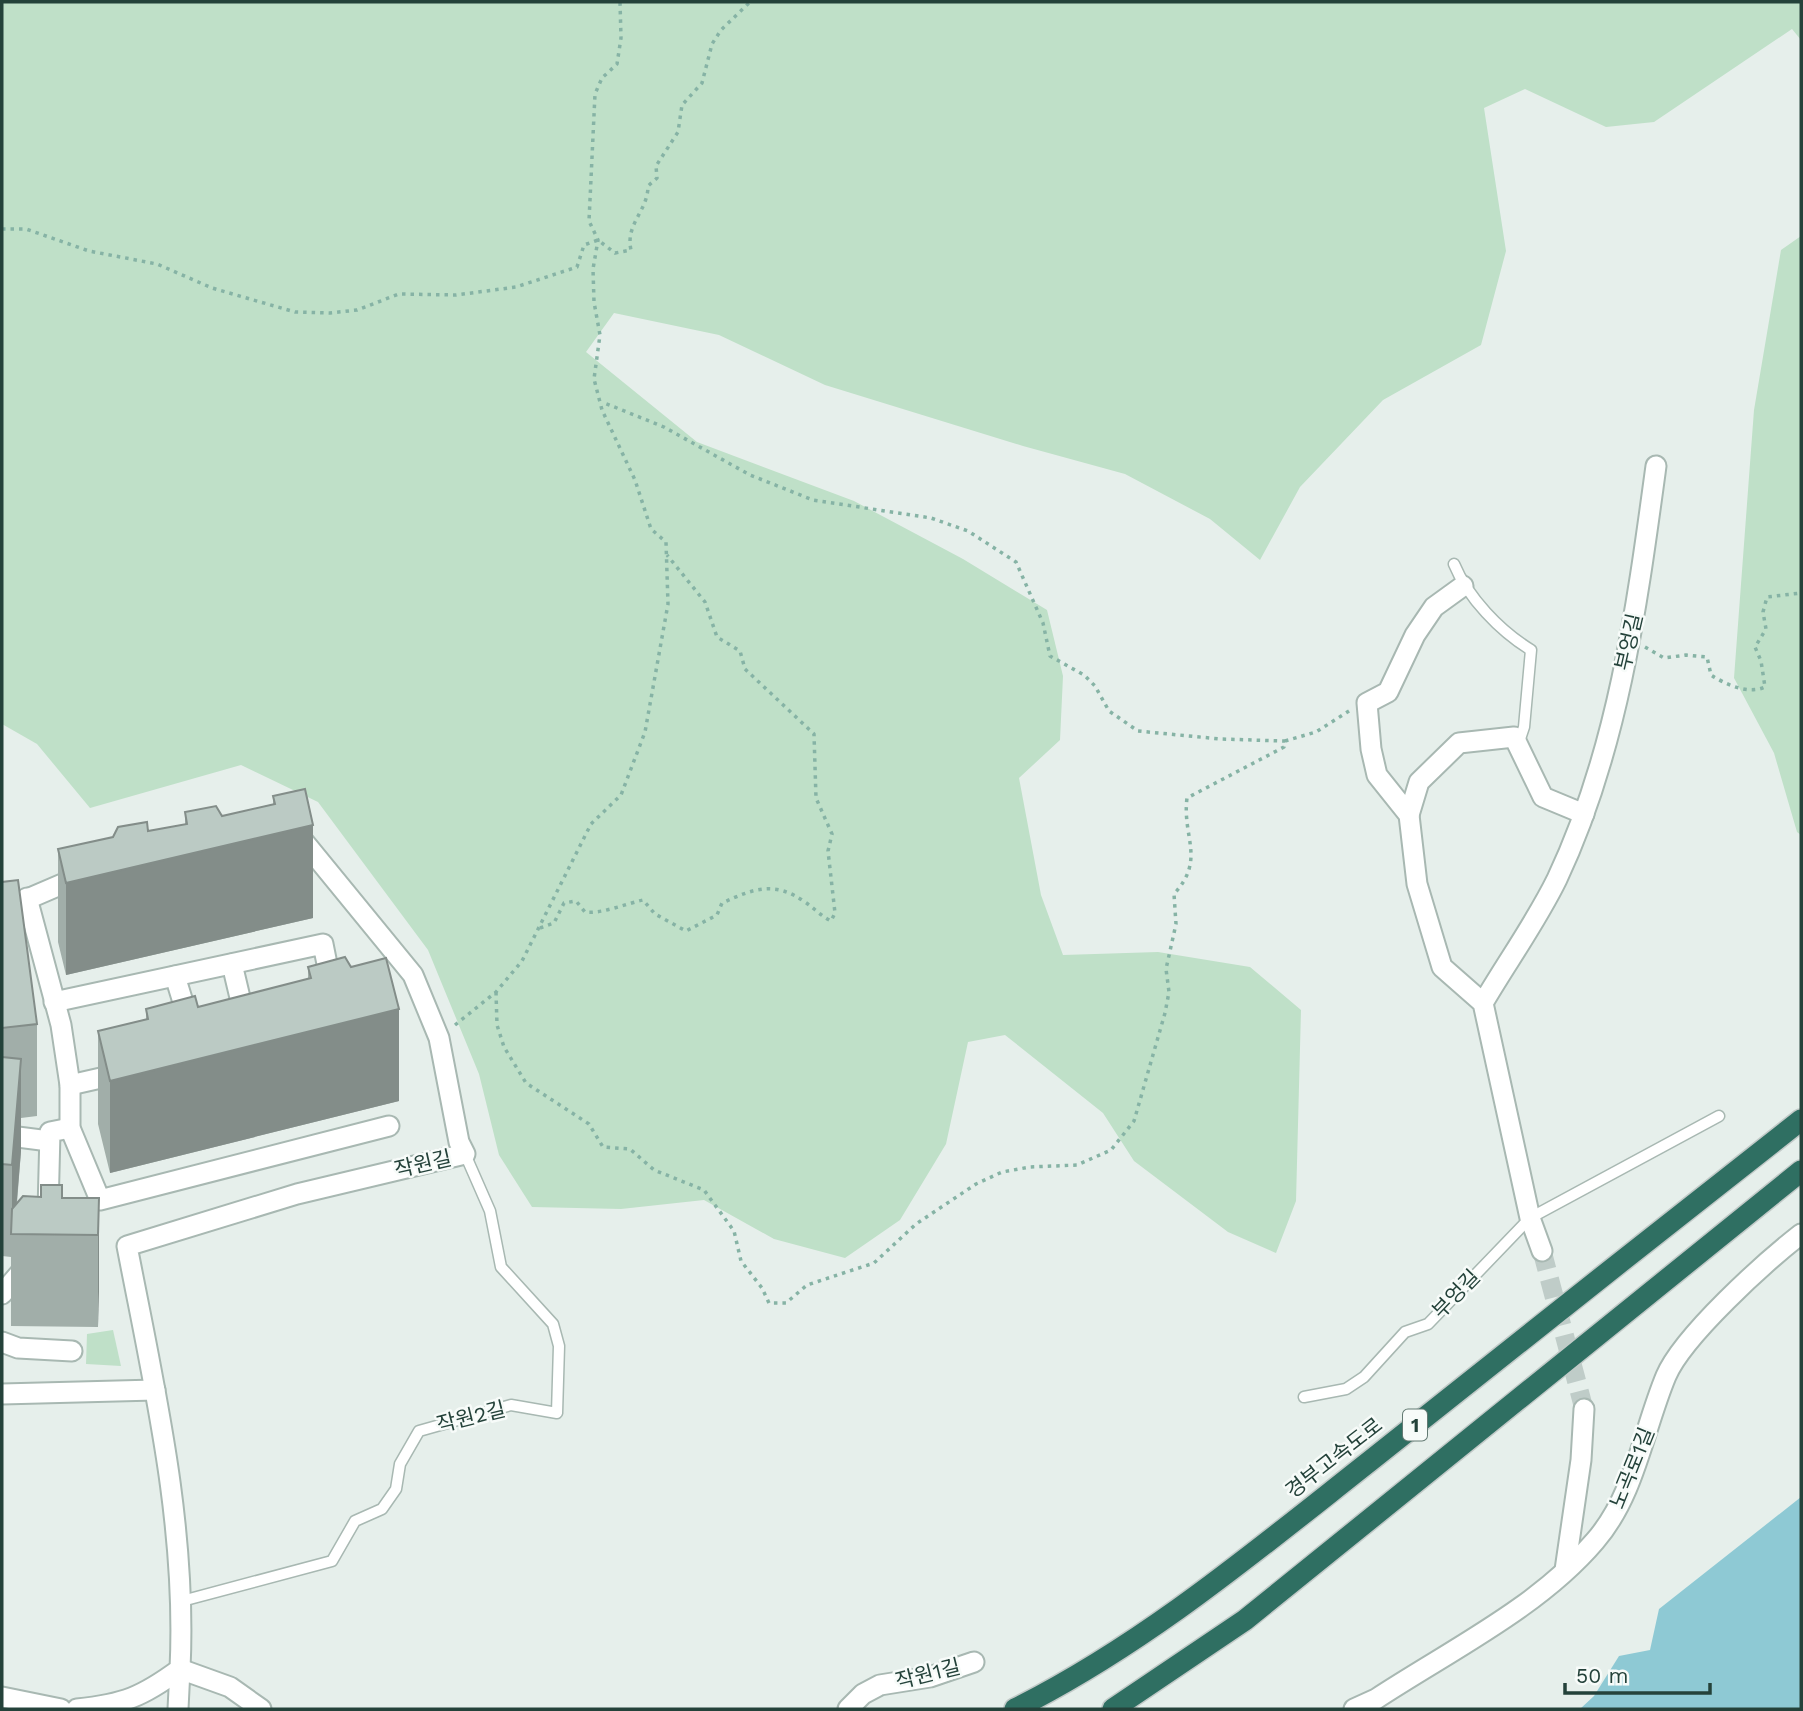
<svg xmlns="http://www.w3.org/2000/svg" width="1803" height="1711" viewBox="0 0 1803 1711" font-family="'Work Sans','Noto Sans KR',sans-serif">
  <rect width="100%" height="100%" fill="#e6efeb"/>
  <g fill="#bfe0c8">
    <polygon points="2,2 1801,2 1801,40 1792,29 1654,122 1606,127 1525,89 1484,108 1506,251 1481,345 1383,400 1300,487 1260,560 1210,519 1125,474 1023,446 825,385 719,335 614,313 586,352 697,442 854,501 963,559 1047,610 1063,676 1060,740 1019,778 1041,895 1063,955 1158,952 1250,967 1301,1010 1296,1201 1276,1253 1228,1232 1134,1161 1103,1113 1005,1035 968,1042 946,1144 900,1220 845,1258 774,1239 704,1200 621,1209 532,1207 499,1155 479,1074 428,950 318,802 241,765 90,808 37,744 2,724"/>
    <polygon points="1801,236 1801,835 1797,832 1774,753 1734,678 1754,410 1781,250"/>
    <polygon points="113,1330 121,1366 86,1364 87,1334"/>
  </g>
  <polygon fill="#8ec9d4" points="1801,1497 1801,1709 1580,1709 1594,1696 1619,1656 1650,1650 1659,1609"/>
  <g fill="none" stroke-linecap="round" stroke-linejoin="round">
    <polyline stroke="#bfccc8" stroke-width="19" stroke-dasharray="19 10" stroke-linecap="butt" points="1542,1251 1584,1409"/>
    <g stroke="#a8b8b2" stroke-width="13">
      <g id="service">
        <path d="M 1454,564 C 1468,598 1500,631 1531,650 L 1524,727 L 1518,745"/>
        <polyline points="1304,1397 1346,1389 1364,1377 1405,1332 1428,1324 1530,1218 1719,1116"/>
        <polyline points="182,1601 332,1561 355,1521 382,1509 396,1489 400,1464 419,1431 511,1405 557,1413 559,1346 553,1324 501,1267 490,1211 465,1154"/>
      </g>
    </g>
    <g stroke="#a8b8b2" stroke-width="23">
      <g id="minor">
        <polyline points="1463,586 1434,607 1415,635 1388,692 1367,703 1371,749 1377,775 1409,815 1417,884 1442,967 1483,1003 1530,1218 1542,1251"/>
        <polyline points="1409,815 1419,782 1459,743 1514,737 1543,797 1584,814"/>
        <polyline points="27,898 61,1025 70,1085 70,1128 100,1200 389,1126"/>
        <polyline points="2,910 81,876"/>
        <polyline points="232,964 246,1023"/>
        <polyline points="175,976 190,1025"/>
        <polyline points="54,1002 323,944 332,989"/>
        <path d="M 1483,1003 C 1507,962 1536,922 1557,879 C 1618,750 1637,606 1656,466"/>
        <polyline points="70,1085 123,1073"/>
        <polyline points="2,1135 49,1141"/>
        <polyline points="48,1211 50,1132 70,1128"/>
        <polyline points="2,1294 27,1265"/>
        <polyline points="2,1342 18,1348 72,1351"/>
        <polyline points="2,1394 155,1390"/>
        <polyline points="1565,1570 1581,1460 1584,1409"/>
        <polyline points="2,1697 61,1709"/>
        <path d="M 77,1709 C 124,1704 142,1697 180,1669 C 187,1525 154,1386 127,1246 L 297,1194 L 465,1154 L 459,1142 L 439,1038 L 413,975 L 296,832"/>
        <polyline points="178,1709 180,1669 230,1687 261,1709"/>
        <polyline points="848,1709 863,1694 880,1685 930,1677 974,1662"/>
        <path d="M 1354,1709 L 1376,1699 C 1449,1651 1539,1607 1595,1541 C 1635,1495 1643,1431 1666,1376 C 1683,1336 1765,1262 1801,1234"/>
      </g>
    </g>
    <g stroke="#c2cac8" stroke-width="24">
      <g id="motorway">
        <path d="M 1015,1709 C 1145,1644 1257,1550 1370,1461 C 1513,1347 1657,1233 1801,1120"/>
        <polyline points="1113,1709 1245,1620 1801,1171"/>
      </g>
    </g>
    <g stroke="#86b3a5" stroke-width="3.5" stroke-dasharray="3.5 5" stroke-linecap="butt">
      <path d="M 2,229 L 26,229 L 89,251 L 157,264 L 212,288 L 295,312 L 330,313 L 357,310 L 399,294 L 456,295 L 516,287 L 577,267 L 584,245 L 598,240 L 615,253 L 631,250 C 625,224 648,211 648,186 L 657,178 L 656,166 L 678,132 L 682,105 L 702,83 L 712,44 L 721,30 L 750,2"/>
      <path d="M 1645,647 L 1664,658 L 1686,655 L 1707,657 L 1711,675 C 1725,684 1748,695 1765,687 L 1761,661 L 1755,647 L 1766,629 L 1763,612 L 1767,597 L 1801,593"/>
      <polyline points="1285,741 1316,732 1349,711"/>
      <path d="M 540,928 L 554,923 L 564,903 L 576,901 L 585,912 C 602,914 625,904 643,900 L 655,914 L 686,931 L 717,915 L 722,903 C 753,889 774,880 805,902 C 814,908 821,916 831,921 L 835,913 L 828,851 L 832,834 L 816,798 L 814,734 L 745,669 L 740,651 L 717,637 L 705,602 L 667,555"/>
      <path d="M 496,992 L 497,1025 L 504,1047 L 526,1083 L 589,1124 L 603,1147 L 630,1149 L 654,1170 L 704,1190 L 734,1231 L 741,1261 L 762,1288 L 769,1303 L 786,1303 L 807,1285 L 874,1263 L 916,1224 L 976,1184 L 1002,1172 L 1030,1167 L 1077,1165 L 1111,1150 L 1134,1121 L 1165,1013 L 1169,992 L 1166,969 L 1176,924 L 1174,894 C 1206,859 1182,838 1187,798 L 1284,747 L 1285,741 L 1220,739 L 1138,731 L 1109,711 L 1095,686 L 1084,675 L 1050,656 L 1043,623 L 1016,562 L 968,531 L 931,518 L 813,500 L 750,475 L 664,427 L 602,402"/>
      <polyline points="455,1025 496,992 522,961 591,824 621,795 645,732 668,604 666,542 651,529 635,480 602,410 594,379 600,335 594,302 593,269 598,240 589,221 595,94 602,78 617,64 621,38 620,2"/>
    </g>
    <use href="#service" stroke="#fff" stroke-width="10"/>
    <use href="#minor" stroke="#fff" stroke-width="19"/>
    <use href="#motorway" stroke="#2f6f62" stroke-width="21"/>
  </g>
  <g fill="#a1aea9">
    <polygon points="273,796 313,918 66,975 58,942 58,849 185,824 185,812 222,816 273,804"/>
    <polygon points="2,882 37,1024 37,1116 21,1118 21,1151 17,1203 62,1198 99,1198 98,1327 11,1326 11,1257 2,1256"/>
    <polygon points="308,967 399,1101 110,1173 98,1124 98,1031 146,1019 146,1009 198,1007 308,979"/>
  </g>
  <g fill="#838d89">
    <polygon points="313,825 313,918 66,975 66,883"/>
    <polygon points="399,1009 399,1101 110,1173 110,1081"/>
    <polygon points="21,1059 21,1151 14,1234 12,1234 12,1165"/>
    <polygon points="99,1198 99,1291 98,1327 98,1235"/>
  </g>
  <g fill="#bbcac4" stroke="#838d89" stroke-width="2">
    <polygon points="305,789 313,825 66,883 58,849 113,837 118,827 147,822 148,831 187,824 185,812 216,806 222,816 275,804 273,796"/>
    <polygon points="18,880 37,1024 2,1028 2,882"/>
    <polygon points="345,957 351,967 386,958 399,1009 110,1081 98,1031 148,1019 146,1009 195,996 198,1007 311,978 308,967"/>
    <polygon points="2,1057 21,1059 12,1165 2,1164"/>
    <polygon points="41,1185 62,1185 62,1198 99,1198 98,1235 11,1234 12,1209 23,1196 41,1197"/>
  </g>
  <g text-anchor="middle" stroke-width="5" stroke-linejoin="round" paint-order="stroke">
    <rect fill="#f7fbf9" stroke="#637a73" stroke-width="2" x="1403" y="1409.5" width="24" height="31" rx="5"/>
    <g font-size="19" font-weight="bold" fill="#24423a">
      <text x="1415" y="1432">1</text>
    </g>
    <g font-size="21" fill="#24423a" stroke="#f7fbf9">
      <text transform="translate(1629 642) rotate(-77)" y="7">부엉길</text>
      <text transform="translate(423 1164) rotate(-13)" y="7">작원길</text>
      <text transform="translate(1456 1294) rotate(-46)" y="7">부엉길</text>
      <text transform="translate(471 1417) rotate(-14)" y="7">작원2길</text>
      <text transform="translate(1334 1458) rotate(-38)" y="7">경부고속도로</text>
      <text transform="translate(1632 1468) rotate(-68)" y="7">노곡로1길</text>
      <text transform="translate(928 1674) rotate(-14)" y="7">작원1길</text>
    </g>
  </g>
  <rect width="1803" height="1711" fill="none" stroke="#24423a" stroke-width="7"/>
  <path d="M1565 1683v10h145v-10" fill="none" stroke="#24423a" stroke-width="3.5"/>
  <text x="1576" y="1683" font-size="21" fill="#24423a" stroke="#f7fbf9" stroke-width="5" paint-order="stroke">50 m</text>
</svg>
